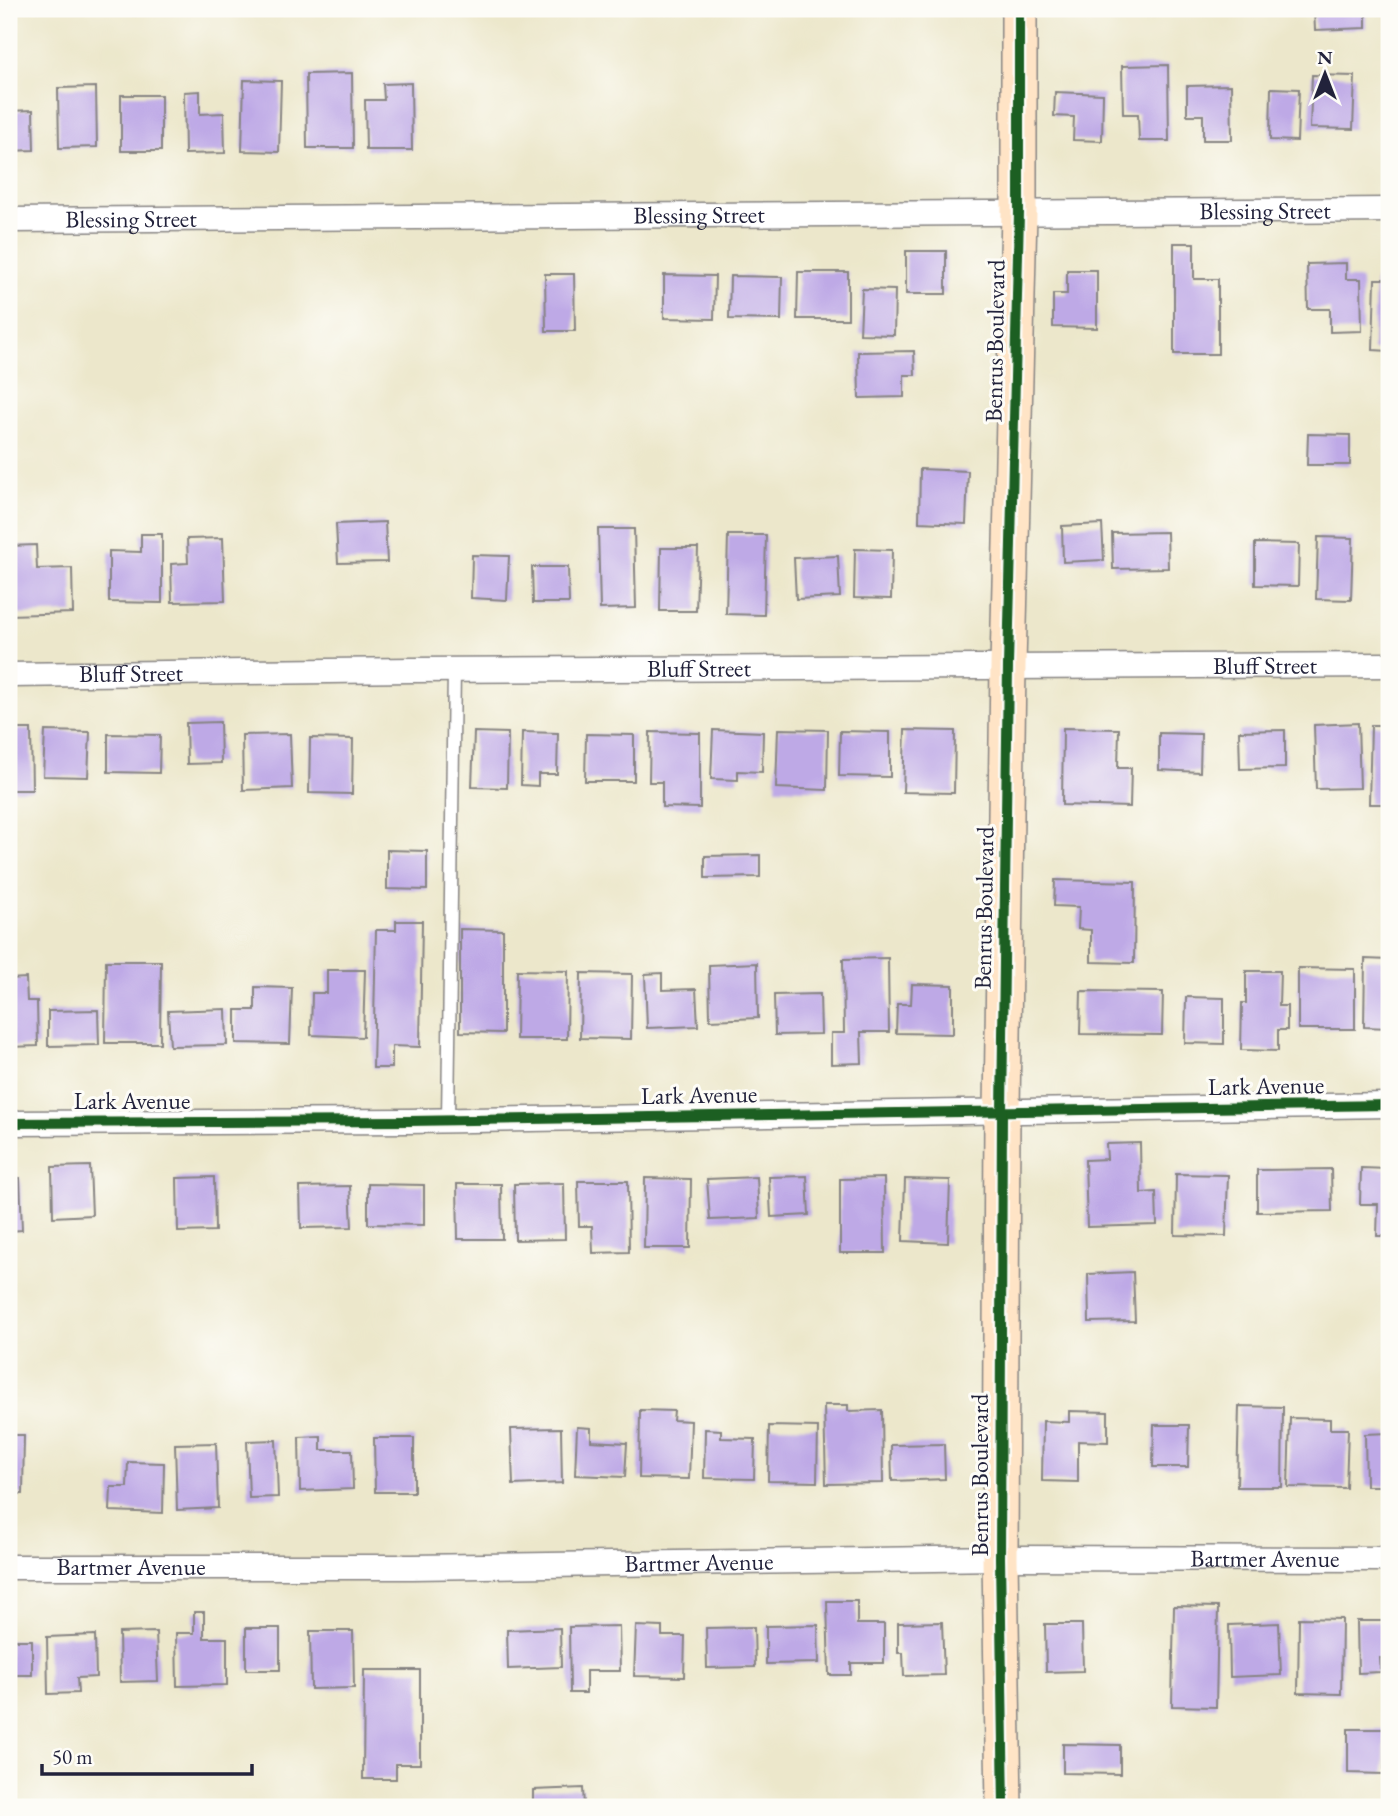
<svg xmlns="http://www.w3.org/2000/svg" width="1398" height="1816" viewBox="0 0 1398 1816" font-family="'EB Garamond',serif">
  <rect width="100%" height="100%" fill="#fdfcf7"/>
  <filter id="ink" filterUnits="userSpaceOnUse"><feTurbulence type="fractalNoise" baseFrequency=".0143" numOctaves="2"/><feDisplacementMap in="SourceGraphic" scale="14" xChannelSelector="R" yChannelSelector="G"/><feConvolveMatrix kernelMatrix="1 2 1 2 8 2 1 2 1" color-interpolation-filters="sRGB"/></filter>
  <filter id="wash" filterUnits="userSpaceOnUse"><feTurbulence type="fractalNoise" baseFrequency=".00686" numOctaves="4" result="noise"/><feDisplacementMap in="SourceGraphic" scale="28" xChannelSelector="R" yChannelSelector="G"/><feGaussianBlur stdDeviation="1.57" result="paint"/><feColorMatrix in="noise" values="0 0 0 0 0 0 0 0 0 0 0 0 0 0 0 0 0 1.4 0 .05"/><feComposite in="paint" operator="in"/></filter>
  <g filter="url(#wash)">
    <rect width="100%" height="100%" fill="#ece7cb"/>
    <g id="blocks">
      <g fill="#bea9e6">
        <polygon points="1314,9 1366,9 1366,28 1315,30"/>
        <polygon points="1168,65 1169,141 1139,141 1138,114 1123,114 1122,66"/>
        <polygon points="352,73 353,148 307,148 306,74"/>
        <polygon points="1312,75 1355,76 1353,129 1310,128"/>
        <polygon points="244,80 281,81 279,152 242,151"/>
        <polygon points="411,83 412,150 366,150 365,100 384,100 383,84"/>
        <polygon points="1231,85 1232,140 1203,140 1203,115 1187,115 1187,86"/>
        <polygon points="96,87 97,147 59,148 58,88"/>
        <polygon points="1271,88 1299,89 1297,141 1270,140"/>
        <polygon points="200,91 200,114 224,113 225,153 185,154 184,92"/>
        <polygon points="1055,92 1103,94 1102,141 1073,140 1074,117 1054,116"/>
        <rect x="121" y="95" width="40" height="56"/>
        <polygon points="33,110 34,150 9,151 9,111"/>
        <polygon points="1174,243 1194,243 1194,279 1218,279 1218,354 1174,354"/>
        <rect x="906" y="251" width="40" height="43"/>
        <polygon points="1346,263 1346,279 1361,279 1362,331 1330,332 1330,309 1308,309 1307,264"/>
        <polygon points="1067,270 1097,270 1097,328 1053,327 1053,294 1067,294"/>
        <polygon points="798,272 848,272 848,319 797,319"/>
        <polygon points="545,274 574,274 575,331 546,331"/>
        <polygon points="664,275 715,276 714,319 664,318"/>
        <polygon points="730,276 782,277 781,320 729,319"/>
        <polygon points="1375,279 1389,279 1389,351 1373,350"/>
        <polygon points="862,289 895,290 894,335 860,334"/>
        <polygon points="914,351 915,375 904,375 904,397 859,398 858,352"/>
        <polygon points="1308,434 1350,435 1350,465 1307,465"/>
        <polygon points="920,469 968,471 966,524 919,522"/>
        <polygon points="385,522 387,562 338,563 336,524"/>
        <polygon points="1102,524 1104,560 1063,562 1062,526"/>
        <polygon points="598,529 634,529 636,608 600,609"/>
        <polygon points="1167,532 1168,568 1113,569 1112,533"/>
        <polygon points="141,534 162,534 162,603 109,602 109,551 141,552"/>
        <polygon points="728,535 766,535 764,615 726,614"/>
        <polygon points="1318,537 1353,538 1351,600 1316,599"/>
        <polygon points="223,538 225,601 172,602 171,564 188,563 187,539"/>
        <polygon points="1255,543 1299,544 1298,586 1255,585"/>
        <polygon points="36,545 37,569 72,568 73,613 9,615 9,546"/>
        <polygon points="661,548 698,548 696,611 660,611"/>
        <polygon points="855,549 892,550 891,599 854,598"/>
        <polygon points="472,555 509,556 507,600 471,598"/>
        <polygon points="838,556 840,597 796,599 794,558"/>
        <polygon points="532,567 568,567 569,603 533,603"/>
        <polygon points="220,722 221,763 187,764 186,723"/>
        <polygon points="1358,723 1360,788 1316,789 1314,725"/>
        <polygon points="1371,725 1389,725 1389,804 1369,804"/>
        <polygon points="1063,728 1119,729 1118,768 1131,768 1130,807 1062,805"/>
        <polygon points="9,729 31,729 32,790 9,790"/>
        <polygon points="778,729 828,730 827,790 776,788"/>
        <polygon points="713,730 763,732 762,772 738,771 738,780 711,779"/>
        <polygon points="905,730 955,731 954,793 903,792"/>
        <polygon points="1285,730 1285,768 1240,769 1239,731"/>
        <polygon points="45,731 90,732 88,777 43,776"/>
        <polygon points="840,731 890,732 890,777 839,776"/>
        <polygon points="474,732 508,733 507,788 472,787"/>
        <polygon points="522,732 558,733 557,774 538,774 538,786 521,785"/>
        <polygon points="650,732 700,733 700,808 662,807 662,782 649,782"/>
        <polygon points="1159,733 1201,734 1200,772 1159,770"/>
        <polygon points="108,734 160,735 159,773 108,772"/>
        <polygon points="290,734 292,788 243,790 242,735"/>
        <polygon points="586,734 634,735 634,781 585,781"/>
        <polygon points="310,738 353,739 352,794 309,793"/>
        <polygon points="387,850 427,851 427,890 387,889"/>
        <polygon points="760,855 760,877 705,878 705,856"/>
        <polygon points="1055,880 1135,882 1134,963 1091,962 1091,930 1078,929 1079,907 1054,906"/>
        <polygon points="396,921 422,921 420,1047 392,1046 392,1068 373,1068 376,930 396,930"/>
        <polygon points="460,929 503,930 503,1033 460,1032"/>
        <polygon points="888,958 889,1032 861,1032 862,1063 831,1064 831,1033 844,1033 843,959"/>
        <polygon points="1365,959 1389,960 1389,1028 1364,1027"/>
        <polygon points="106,961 161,961 160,1043 105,1043"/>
        <polygon points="757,963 758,1018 710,1020 709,965"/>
        <polygon points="1298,968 1355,969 1355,1029 1298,1029"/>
        <polygon points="327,970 365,970 363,1037 311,1035 312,993 327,993"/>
        <polygon points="517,970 568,971 567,1039 516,1039"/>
        <polygon points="1246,971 1280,971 1279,1006 1287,1006 1287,1030 1278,1030 1278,1051 1241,1050 1242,1003 1246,1003"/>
        <polygon points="581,973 632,974 631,1039 580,1038"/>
        <polygon points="662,973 662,990 696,989 698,1026 647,1028 645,974"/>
        <polygon points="26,978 27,1001 37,1001 38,1046 9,1047 9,979"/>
        <polygon points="912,984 953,985 953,1034 896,1033 897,1004 911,1004"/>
        <polygon points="255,987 292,988 290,1044 236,1043 236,1010 255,1010"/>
        <polygon points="1081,991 1163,992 1162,1035 1080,1034"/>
        <polygon points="820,994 821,1034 775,1035 774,995"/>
        <polygon points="1186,997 1224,998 1224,1044 1185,1043"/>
        <polygon points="226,1009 227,1045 170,1046 168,1011"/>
        <polygon points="98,1010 99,1045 48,1046 48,1011"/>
        <polygon points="1140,1143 1141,1193 1156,1192 1157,1225 1087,1227 1085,1160 1107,1159 1106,1144"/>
        <polygon points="90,1166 92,1215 53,1217 52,1167"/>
        <polygon points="1361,1168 1389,1169 1389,1236 1377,1236 1378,1204 1360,1204"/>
        <polygon points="1331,1169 1332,1211 1257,1212 1257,1170"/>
        <polygon points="1176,1174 1228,1175 1226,1236 1175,1235"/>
        <polygon points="807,1176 809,1215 771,1217 769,1177"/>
        <polygon points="214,1177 215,1231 178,1232 177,1178"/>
        <polygon points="757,1177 759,1218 710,1220 707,1179"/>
        <polygon points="9,1178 20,1178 22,1230 9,1231"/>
        <polygon points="645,1178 691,1179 690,1248 644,1248"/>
        <polygon points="884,1178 885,1253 840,1253 840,1179"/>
        <polygon points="905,1179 950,1180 948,1243 903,1241"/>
        <polygon points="578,1181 628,1181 629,1252 593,1253 592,1226 579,1226"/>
        <polygon points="564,1183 565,1239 515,1240 514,1184"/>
        <polygon points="368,1184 424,1185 424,1225 368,1224"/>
        <polygon points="457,1184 501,1184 502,1239 458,1239"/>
        <polygon points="350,1186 352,1227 301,1228 300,1187"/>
        <polygon points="1133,1272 1135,1321 1089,1322 1088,1274"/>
        <polygon points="824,1405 848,1405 848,1411 882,1410 883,1483 826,1484"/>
        <polygon points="1239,1406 1283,1407 1282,1487 1237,1487"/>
        <polygon points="640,1410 674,1411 673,1420 691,1421 689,1479 639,1478"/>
        <polygon points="1069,1411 1108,1412 1108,1442 1078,1441 1078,1482 1042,1481 1043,1421 1069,1422"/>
        <polygon points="1290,1418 1330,1419 1330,1429 1348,1429 1346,1488 1288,1487"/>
        <polygon points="1154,1425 1189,1425 1188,1467 1153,1467"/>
        <polygon points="769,1426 818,1427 817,1482 768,1481"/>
        <polygon points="577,1427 591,1428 591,1441 627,1443 625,1477 575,1475"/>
        <polygon points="561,1428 562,1483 513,1485 511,1429"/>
        <polygon points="705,1429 721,1430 721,1438 755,1439 754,1479 704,1478"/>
        <polygon points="1389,1433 1389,1486 1366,1486 1365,1434"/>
        <polygon points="9,1435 24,1435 23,1494 9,1494"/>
        <polygon points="321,1436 321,1450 352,1450 353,1489 300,1491 299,1437"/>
        <polygon points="374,1438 414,1438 414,1492 375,1492"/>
        <polygon points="276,1440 278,1497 249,1498 247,1441"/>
        <polygon points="216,1443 218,1508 177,1510 175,1444"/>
        <polygon points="944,1444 945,1479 892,1481 891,1445"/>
        <polygon points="128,1462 164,1463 163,1513 110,1511 111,1487 127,1487"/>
        <polygon points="827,1601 857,1601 857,1624 884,1624 884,1663 851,1663 851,1675 829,1675"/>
        <polygon points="1174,1606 1218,1607 1216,1707 1172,1706"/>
        <polygon points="194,1612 204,1612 204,1638 227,1638 227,1685 177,1686 176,1633 194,1633"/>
        <polygon points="1299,1618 1342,1619 1341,1694 1298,1693"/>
        <polygon points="1357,1621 1389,1621 1389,1658 1380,1658 1381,1672 1358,1673"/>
        <polygon points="942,1622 944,1675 904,1676 903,1653 898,1653 898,1623"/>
        <polygon points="1279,1623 1281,1675 1230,1677 1229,1625"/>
        <polygon points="1045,1624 1082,1624 1083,1671 1046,1672"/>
        <polygon points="818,1625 819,1663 766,1664 766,1626"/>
        <polygon points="619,1626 620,1671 586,1671 586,1693 570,1693 569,1627"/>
        <polygon points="636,1626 662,1627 662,1636 685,1636 684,1677 634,1676"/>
        <polygon points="754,1627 755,1667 707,1668 706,1628"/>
        <rect x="246" y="1628" width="34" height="42"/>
        <polygon points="560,1628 561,1667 508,1669 507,1630"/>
        <polygon points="310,1631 353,1631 354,1688 311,1689"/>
        <polygon points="156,1632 158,1681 120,1682 119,1633"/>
        <polygon points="95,1635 96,1677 77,1678 78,1693 48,1694 47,1637"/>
        <rect x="9" y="1640" width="23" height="35"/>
        <polygon points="364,1670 420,1670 420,1764 396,1764 396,1779 363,1779"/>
        <polygon points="1348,1729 1385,1729 1384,1774 1348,1773"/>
        <polygon points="1063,1744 1120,1745 1120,1774 1063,1773"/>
        <polygon points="583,1788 584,1807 533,1807 533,1790"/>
      </g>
    </g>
  </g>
  <g filter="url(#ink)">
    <use href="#blocks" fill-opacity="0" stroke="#878483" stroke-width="2"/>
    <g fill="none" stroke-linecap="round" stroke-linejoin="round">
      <g stroke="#878483" stroke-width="15">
        <polyline id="lane" points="448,1120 454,670"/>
      </g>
      <g stroke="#878483" stroke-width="27">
        <g id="street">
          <path id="s1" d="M 9,220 L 1389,210"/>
          <path id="s2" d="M 9,675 L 412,670 L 1389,665"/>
          <polyline points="9,1123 409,1121 1389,1105"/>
          <path id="s3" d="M 9,1567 L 412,1567 L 1000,1558 L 1389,1559"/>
        </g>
      </g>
      <g stroke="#878483" stroke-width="38">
        <polyline id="secondary" points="1004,1807 1000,1558 1002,1111 1008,666 1019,213 1019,9"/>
      </g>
      <use href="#lane" stroke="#fff" stroke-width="12"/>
      <use href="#street" stroke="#fff" stroke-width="24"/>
      <use href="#secondary" stroke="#ffe4c6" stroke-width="35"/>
      <g stroke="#fdfcf7" stroke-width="15">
        <g id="cycleway">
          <polyline points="9,1123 409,1121 1389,1105"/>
          <polyline points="1004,1807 1000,1558 1002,1111 1008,666 1019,213 1019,9"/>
        </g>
      </g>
      <use href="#cycleway" stroke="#1b5e20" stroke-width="10"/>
    </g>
  </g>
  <g text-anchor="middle" stroke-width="6" stroke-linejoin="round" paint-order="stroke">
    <g font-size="24" fill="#22223b" stroke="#fdfcf7">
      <text dy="8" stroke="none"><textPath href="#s1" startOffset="1256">Blessing Street</textPath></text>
      <text dy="8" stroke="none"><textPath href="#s1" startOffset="690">Blessing Street</textPath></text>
      <text dy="8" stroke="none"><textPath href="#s1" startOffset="122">Blessing Street</textPath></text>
      <text transform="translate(995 341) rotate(-89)" y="8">Benrus Boulevard</text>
      <text dy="8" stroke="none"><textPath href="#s2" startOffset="1256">Bluff Street</textPath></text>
      <text dy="8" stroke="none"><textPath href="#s2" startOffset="690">Bluff Street</textPath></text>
      <text dy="8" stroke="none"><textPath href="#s2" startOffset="122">Bluff Street</textPath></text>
      <text transform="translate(984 908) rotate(-89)" y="8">Benrus Boulevard</text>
      <text transform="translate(1266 1086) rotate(-1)" y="8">Lark Avenue</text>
      <text transform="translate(699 1095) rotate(-1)" y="8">Lark Avenue</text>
      <text x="132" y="1109">Lark Avenue</text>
      <text transform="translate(980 1475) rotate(-90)" y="8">Benrus Boulevard</text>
      <text dy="8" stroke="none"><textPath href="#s3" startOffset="1256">Bartmer Avenue</textPath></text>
      <text dy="8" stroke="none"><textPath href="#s3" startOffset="690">Bartmer Avenue</textPath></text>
      <text dy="8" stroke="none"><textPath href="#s3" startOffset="122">Bartmer Avenue</textPath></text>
    </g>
  </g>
  <rect width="1398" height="1816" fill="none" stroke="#fdfcf7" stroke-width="35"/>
  <g transform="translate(1325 74)" stroke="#fdfcf7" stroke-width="5" paint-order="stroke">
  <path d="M0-5L12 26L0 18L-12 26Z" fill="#22223b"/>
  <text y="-10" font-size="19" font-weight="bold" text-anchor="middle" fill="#22223b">N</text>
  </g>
  <path d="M42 1764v10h210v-10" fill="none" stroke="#22223b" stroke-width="3.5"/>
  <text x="52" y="1764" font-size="21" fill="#22223b" stroke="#fdfcf7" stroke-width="5" paint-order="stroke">50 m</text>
</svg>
